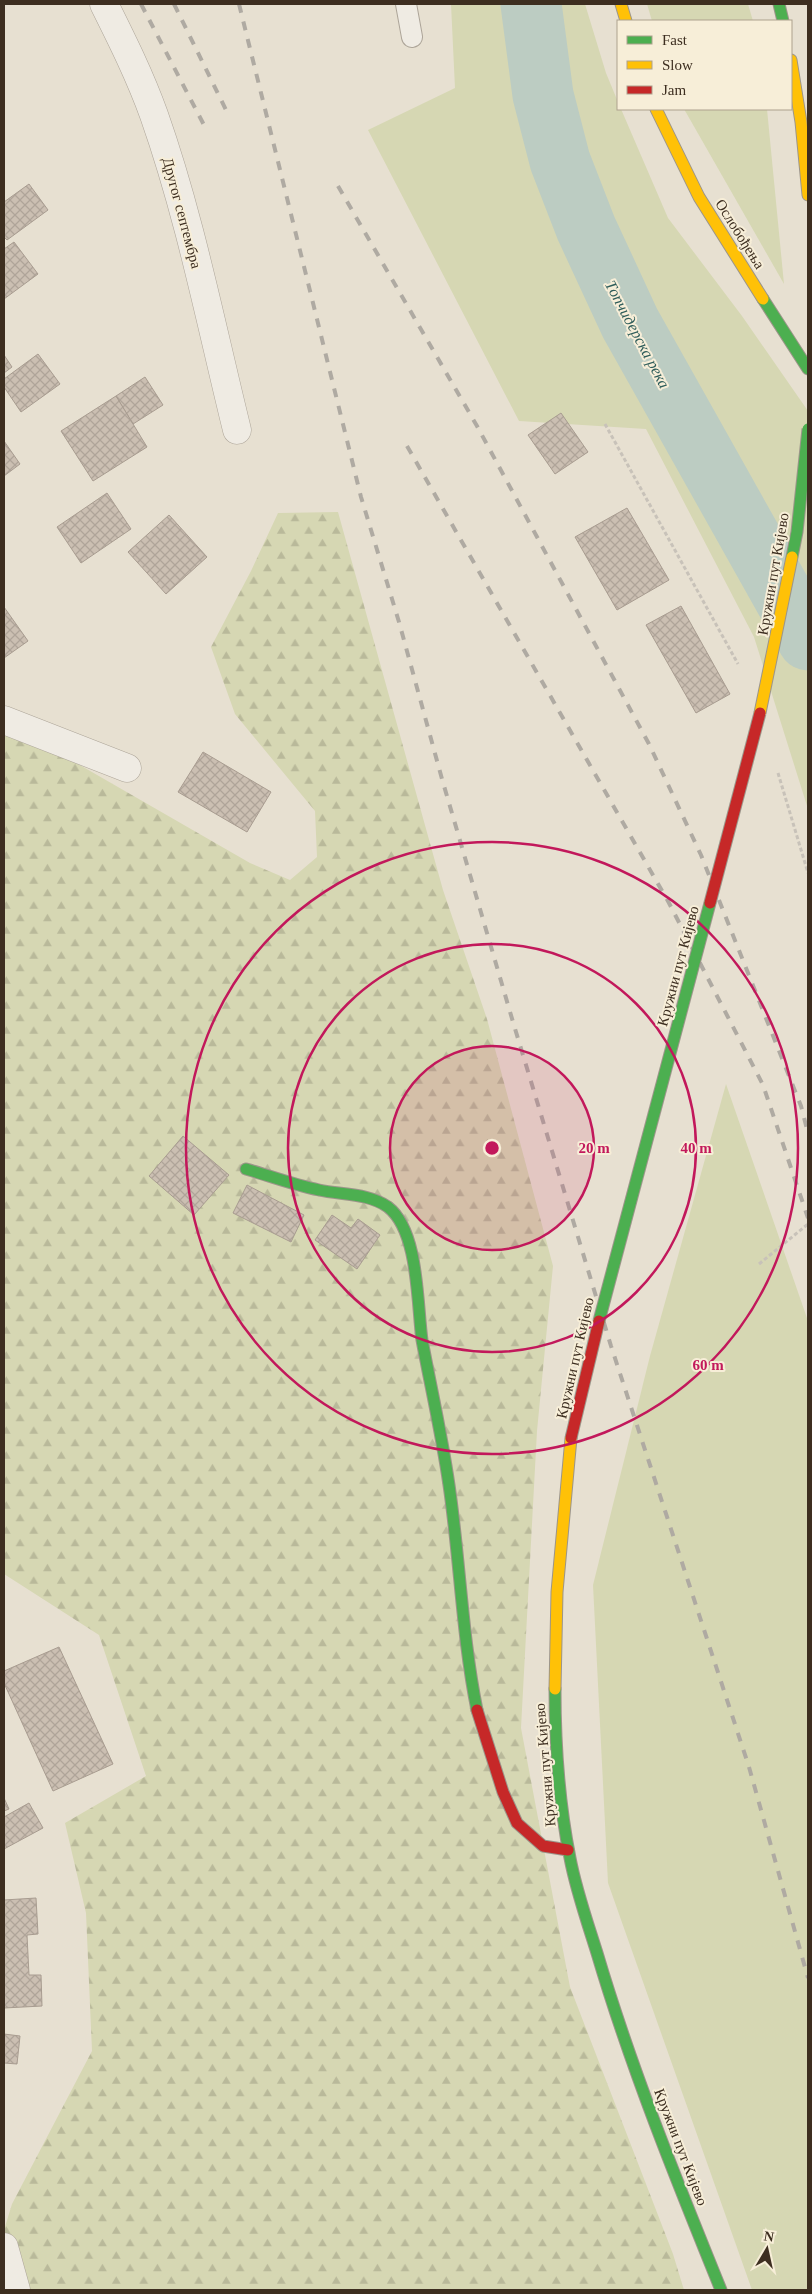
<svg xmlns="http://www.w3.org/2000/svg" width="812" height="2294" viewBox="0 0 812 2294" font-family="'Times New Roman',serif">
  <defs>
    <pattern id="forest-firs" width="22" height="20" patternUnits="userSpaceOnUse" patternTransform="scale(1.25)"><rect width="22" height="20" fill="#d6d7b3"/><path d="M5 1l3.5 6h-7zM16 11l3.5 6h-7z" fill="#b9b99a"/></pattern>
    <pattern id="building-cross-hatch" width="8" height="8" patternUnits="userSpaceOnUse" patternTransform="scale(1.25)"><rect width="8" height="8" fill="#cbbfb2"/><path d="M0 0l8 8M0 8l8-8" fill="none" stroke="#afa499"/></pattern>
  </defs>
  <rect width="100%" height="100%" fill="#e7e0d1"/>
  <g fill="#d6d7b3">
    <polygon points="451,4 585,4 606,73 618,102 618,109 621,109 668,218 742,316 808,411 808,809 754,637 646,429 519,421 368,130 455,88"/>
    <polygon points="647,4 748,4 753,21 652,21"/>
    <polygon points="684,109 767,109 784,284"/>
    <polygon points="726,1084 808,1321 808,2290 752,2290 608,1883 593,1585 650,1356"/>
  </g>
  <polygon fill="url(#forest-firs)" points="338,512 443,890 487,1019 553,1266 537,1431 521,1728 570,1987 673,2254 684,2290 4,2290 4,2230 12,2204 92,2051 86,1913 65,1823 146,1776 99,1635 4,1574 4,726 78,764 250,863 290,880 317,857 315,811 235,714 211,647 251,571 278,513"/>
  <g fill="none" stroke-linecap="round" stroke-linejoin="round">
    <polyline stroke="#bcccc2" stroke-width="61" points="531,4 543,95 560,161 586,228 630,323 808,640"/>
  </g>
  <g fill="url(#building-cross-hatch)" stroke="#a89c90">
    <polygon points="29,184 48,210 7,240 4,237 4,202"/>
    <polygon points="14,242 38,274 4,299 4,249"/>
    <polygon points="38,354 60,384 21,412 4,387 4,379"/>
    <polygon points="4,355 12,367 4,373"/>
    <polygon points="145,377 163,405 133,424 116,396"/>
    <polygon points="116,396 147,447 93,481 61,431"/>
    <polygon points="561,413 588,452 555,474 528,435"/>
    <polygon points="4,441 20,464 4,476"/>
    <polygon points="107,493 131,529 81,563 57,527"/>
    <polygon points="627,508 669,580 617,610 575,537"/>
    <polygon points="169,515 207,557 166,594 128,552"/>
    <polygon points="681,606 730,694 696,713 646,625"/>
    <polygon points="4,607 28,641 4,658"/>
    <polygon points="203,752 271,792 247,832 178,792"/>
    <polygon points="183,1136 229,1175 194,1215 149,1176"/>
    <polygon points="247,1185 304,1215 291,1242 233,1213"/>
    <polygon points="332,1215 351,1228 358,1219 380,1235 357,1269 315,1240"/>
    <polygon points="59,1647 113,1764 53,1791 4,1683 4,1671"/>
    <polygon points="4,1798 9,1809 4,1811"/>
    <polygon points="29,1803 43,1828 4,1849 4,1817"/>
    <polygon points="36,1898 38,1934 27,1935 29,1975 41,1975 42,2006 4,2008 4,1900"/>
    <polygon points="4,2034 20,2036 17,2064 4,2063"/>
  </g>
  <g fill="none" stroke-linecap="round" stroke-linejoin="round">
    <g stroke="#ada599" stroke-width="22">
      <polyline id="lane" points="406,4 412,37"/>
    </g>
    <g stroke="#ada599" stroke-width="29">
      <g id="street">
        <path d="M 104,4 C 122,40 140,76 154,115 C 190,217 211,325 237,430"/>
        <polyline points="4,720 127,768"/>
        <polyline points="4,2247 16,2290"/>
      </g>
    </g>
    <g stroke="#9c958a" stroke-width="13">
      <g id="fast">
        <polyline points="779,4 783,21"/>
        <polyline points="763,299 808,369"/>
        <path d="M 246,1169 C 270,1176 294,1185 319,1190 C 341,1195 369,1193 388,1207 C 419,1231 417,1304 422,1340 C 431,1388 442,1436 449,1485 C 460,1560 462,1636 477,1710"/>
        <path d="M 555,1689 C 555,1745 559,1803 570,1858 C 576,1890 587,1921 597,1953 C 631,2068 676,2179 721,2290"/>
      </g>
    </g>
    <g stroke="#9c958a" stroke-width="13">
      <g id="slow">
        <polyline points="621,4 626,21"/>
        <polyline points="791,60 801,122 808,195"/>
        <polyline points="656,109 699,197 763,299"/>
        <polyline points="555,1689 557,1592 571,1438"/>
      </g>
    </g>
    <g stroke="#9c958a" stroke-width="13">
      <polyline id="jam" points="477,1710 503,1792 517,1823 543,1846 568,1850"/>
    </g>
    <g stroke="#c8c2b9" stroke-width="3" stroke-dasharray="4 2.5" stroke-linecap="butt">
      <polyline points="605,424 738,664"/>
      <polyline points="778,773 808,873"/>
      <polyline points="759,1264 808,1224"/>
    </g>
    <use href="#lane" stroke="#efebe3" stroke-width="20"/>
    <use href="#street" stroke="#efebe3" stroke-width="28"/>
    <use href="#fast" stroke="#4caf50" stroke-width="11"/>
    <use href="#slow" stroke="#ffc107" stroke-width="11"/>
    <use href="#jam" stroke="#c62828" stroke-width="11"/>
    <g stroke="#afaaa2" stroke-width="4" stroke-dasharray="9 9" stroke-linecap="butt">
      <polyline points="141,4 205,127"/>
      <polyline points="174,4 229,116"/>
      <polyline points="239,4 361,497 399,622 442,779 513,1022 611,1346 749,1767 808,1978"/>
      <polyline points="338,186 477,426 649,744 701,855 801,1106 808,1133"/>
      <polyline points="407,446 669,903 763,1085 808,1218"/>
    </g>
    <g stroke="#9c958a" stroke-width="13" stroke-linecap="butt">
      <g id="fast-bridge">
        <polyline points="792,557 797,532 808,429"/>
        <polyline points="599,1321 710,903"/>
      </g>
    </g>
    <g stroke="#9c958a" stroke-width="13" stroke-linecap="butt">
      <polyline id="slow-bridge" points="760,713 792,557"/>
    </g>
    <g stroke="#9c958a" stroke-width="13" stroke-linecap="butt">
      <g id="jam-bridge">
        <polyline points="710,903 760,713"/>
        <polyline points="571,1438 599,1321"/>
      </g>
    </g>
    <use href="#fast-bridge" stroke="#4caf50" stroke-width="11"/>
    <use href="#slow-bridge" stroke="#ffc107" stroke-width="11"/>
    <use href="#jam-bridge" stroke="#c62828" stroke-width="11"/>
  </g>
  <circle cx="492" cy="1148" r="102" fill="#c2185b" fill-opacity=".12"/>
  <g fill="none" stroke="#c2185b" stroke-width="2.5">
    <circle cx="492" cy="1148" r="102"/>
    <circle cx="492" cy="1148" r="204"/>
    <circle cx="492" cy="1148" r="306"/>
  </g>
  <g text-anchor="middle" stroke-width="4" stroke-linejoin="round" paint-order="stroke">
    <g font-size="15" fill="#3d2e20" stroke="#f7eed8">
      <text transform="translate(182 213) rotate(75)" y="5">Другог септембра</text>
      <text transform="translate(740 234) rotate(58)" y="5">Ослобођења</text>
      <text transform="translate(773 574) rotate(-80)" y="5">Кружни пут Кијево</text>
      <text transform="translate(678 966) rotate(-75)" y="5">Кружни пут Кијево</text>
      <text transform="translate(575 1358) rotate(-77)" y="5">Кружни пут Кијево</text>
      <text transform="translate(545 1765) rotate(-95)" y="5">Кружни пут Кијево</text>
      <text transform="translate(681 2147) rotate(69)" y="5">Кружни пут Кијево</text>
    </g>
    <g font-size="16" font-style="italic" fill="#2f5d5a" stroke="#f7eed8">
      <text transform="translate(638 334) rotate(62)" y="6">Топчидерска река</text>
    </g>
  </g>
  <circle cx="492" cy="1148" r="8" fill="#c2185b" stroke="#f7eed8" stroke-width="2.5"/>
  <g font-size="15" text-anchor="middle" font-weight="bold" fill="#c2185b" stroke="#f7eed8" stroke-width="4" stroke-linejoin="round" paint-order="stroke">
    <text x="594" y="1153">20 m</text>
    <text x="696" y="1153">40 m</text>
    <text x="708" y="1370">60 m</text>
  </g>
  <rect width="812" height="2294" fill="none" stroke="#3d2e20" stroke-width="10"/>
  <rect x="617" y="20" width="175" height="90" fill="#f7eed8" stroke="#ada18e"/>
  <rect x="627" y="36" width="25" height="8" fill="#4caf50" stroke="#ada18e"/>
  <text x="662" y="45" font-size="15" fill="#3d2e20">Fast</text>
  <rect x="627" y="61" width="25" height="8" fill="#ffc107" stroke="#ada18e"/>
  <text x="662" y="70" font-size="15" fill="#3d2e20">Slow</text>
  <rect x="627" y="86" width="25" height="8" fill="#c62828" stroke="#ada18e"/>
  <text x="662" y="95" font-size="15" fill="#3d2e20">Jam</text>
  <g transform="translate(767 2249) rotate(9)" stroke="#f7eed8" stroke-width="4" paint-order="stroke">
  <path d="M0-4L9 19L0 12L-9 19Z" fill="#3d2e20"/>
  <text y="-8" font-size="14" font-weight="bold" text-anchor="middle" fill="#3d2e20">N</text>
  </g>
</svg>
